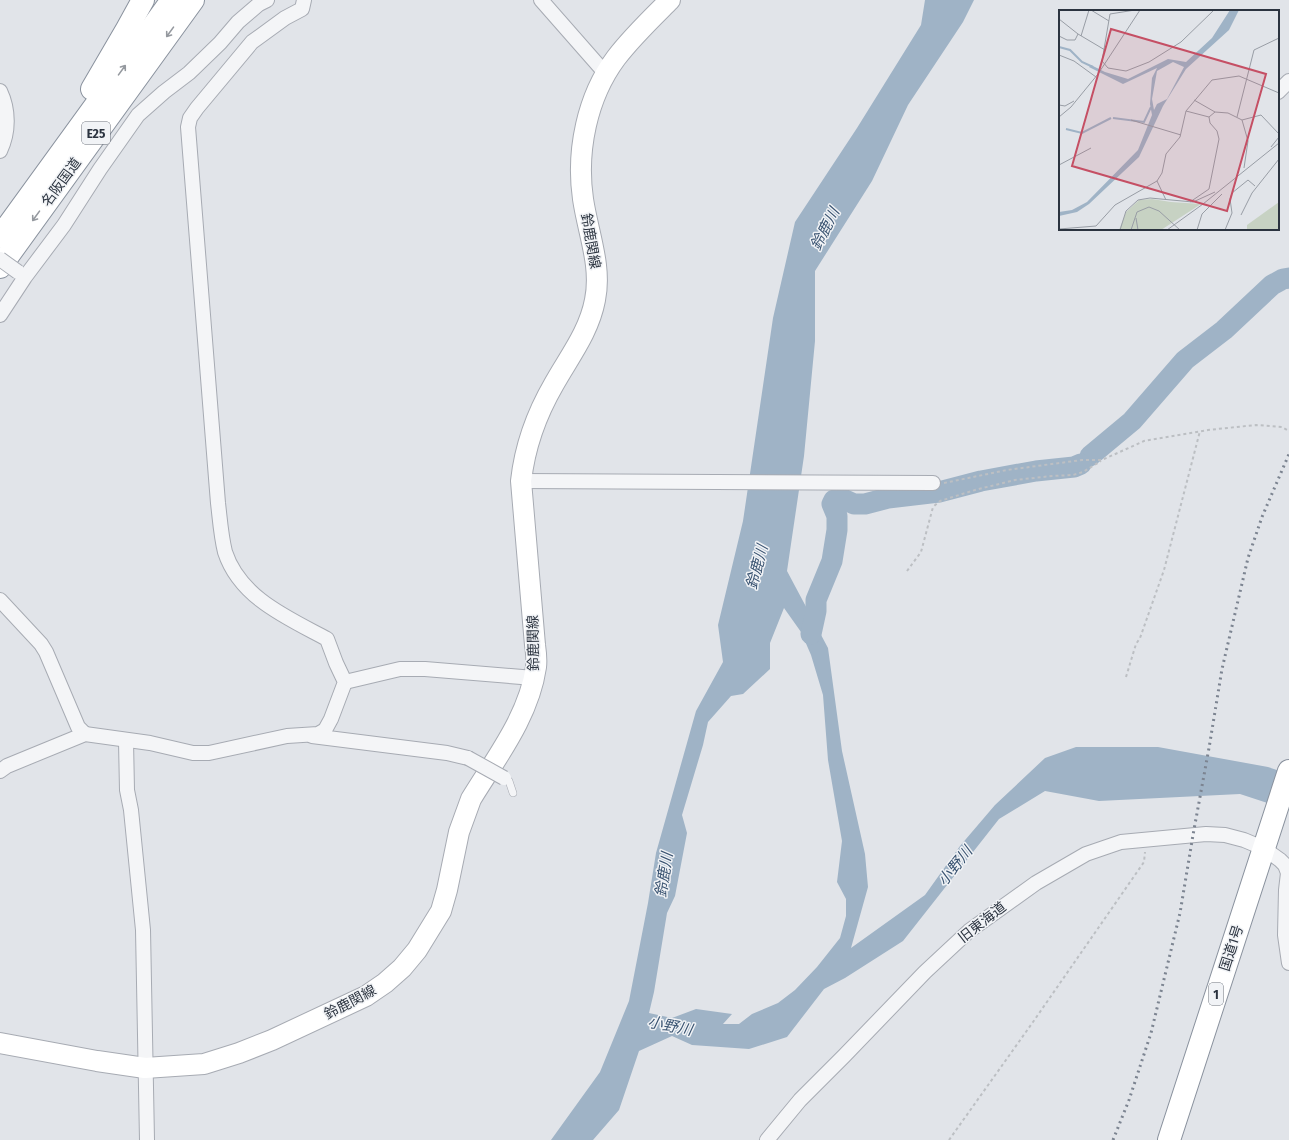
<svg xmlns="http://www.w3.org/2000/svg" width="1289" height="1140" viewBox="0 0 1289 1140" font-family="'Fira Sans Condensed','Noto Sans JP',sans-serif">
  <rect width="100%" height="100%" fill="#e1e4e9"/>
  <path fill="#9fb3c6" fill-rule="evenodd" d="M 925,0 L 974,0 L 963,22 L 908,105 L 872,181 L 815,271 L 815,341 L 804,456 L 787,571 L 828,648 L 842,751 L 865,854 L 868,887 L 851,948 L 925,895 L 960,846 L 995,805 L 1045,758 L 1076,747 L 1158,747 L 1268,767 L 1289,774 L 1289,810 L 1240,794 L 1099,801 L 1045,791 L 999,819 L 903,941 L 845,978 L 824,989 L 787,1037 L 749,1049 L 692,1045 L 672,1036 L 639,1051 L 619,1110 L 593,1140 L 551,1140 L 600,1072 L 629,1001 L 648,903 L 656,853 L 696,711 L 723,662 L 718,625 L 743,521 L 773,318 L 795,222 L 857,128 L 921,25 ZM 784,608 L 801,632 L 811,655 L 823,695 L 828,760 L 842,841 L 837,882 L 846,899 L 846,916 L 840,938 L 817,967 L 795,990 L 778,1003 L 752,1014 L 739,1024 L 723,1024 L 732,1014 L 696,1009 L 672,1018 L 649,1013 L 654,992 L 667,913 L 675,896 L 687,833 L 682,815 L 703,745 L 708,722 L 731,696 L 743,694 L 770,669 L 770,643 Z"/>
  <g fill="none" stroke-linecap="round" stroke-linejoin="round">
    <g stroke="#9fb3c6" stroke-width="21">
      <polyline points="1090,456 1132,421 1185,360 1224,330 1272,285 1283,279 1289,278"/>
      <polyline points="811,634 816,611 816,600 832,561 837,530 837,516 832,504 834,500 841,498 854,504 865,504 888,498 939,492 981,481 1036,471 1074,467 1081,464"/>
    </g>
    <g stroke="#a7abb3" stroke-width="8">
      <polyline id="service" points="504,778 509,781 513,793"/>
    </g>
    <g stroke="#a7abb3" stroke-width="16">
      <g id="minor">
        <polyline points="541,0 606,74"/>
        <path d="M 0,91 C 9,110 9,132 0,151"/>
        <polyline points="1278,92 1289,81"/>
        <polyline points="0,315 25,277 64,225 100,169 138,115 164,92 189,73 220,43 238,22 259,4 267,0"/>
        <polyline points="521,481 933,483"/>
        <polyline points="0,600 41,644 46,652 78,727 85,734"/>
        <polyline points="345,682 400,669 425,669 534,678"/>
        <polyline points="312,736 447,753 468,758"/>
        <polyline points="126,741 127,790 131,810 143,930 147,1140"/>
        <path d="M 0,771 L 7,766 L 85,734 L 150,743 L 193,753 L 209,753 L 287,736 L 318,734 L 325,730 L 331,719 L 345,682 L 336,663 L 327,639 C 288,618 240,598 225,552 C 221,536 220,520 218,503 L 188,127 L 190,118 L 197,108 L 252,42 L 285,18 L 302,9 L 304,0"/>
        <polyline points="767,1140 800,1100 844,1056 925,972 969,931 1036,883 1086,854 1121,842 1206,834 1225,835 1244,840 1263,848 1280,860 1285,865 1288,873 1286,890 1285,935 1289,963"/>
      </g>
    </g>
    <g stroke="#a7abb3" stroke-width="22">
      <path id="secondary" d="M 0,1043 L 97,1061 L 145,1068 L 204,1064 L 239,1053 L 272,1040 L 366,996 L 385,983 L 402,968 L 417,950 L 441,911 L 447,890 L 459,832 L 471,799 C 496,758 529,716 536,667 C 537,660 536,652 535,645 L 521,481 C 525,445 536,415 554,384 C 569,357 589,332 595,300 C 602,266 588,233 583,199 C 576,151 587,97 616,58 C 632,37 651,19 670,0"/>
    </g>
    <g stroke="#8a929e" stroke-width="24">
      <polyline id="trunk" points="1169,1140 1289,771"/>
    </g>
    <g stroke="#8a929e" stroke-width="24">
      <g id="motorway">
        <polyline points="92,89 127,29 143,0"/>
        <polyline points="0,237 172,0"/>
        <polyline points="0,267 193,0"/>
      </g>
    </g>
    <g stroke="#bcbfc3" stroke-width="2" stroke-dasharray="3 3" stroke-linecap="butt">
      <polyline points="944,483 1007,470 1082,460 1102,460 1144,441 1208,430 1256,425 1282,427 1289,431"/>
      <polyline points="907,571 921,552 933,507 940,501 975,490 1015,480 1052,476 1073,475 1083,472 1101,461"/>
      <polyline points="1126,677 1136,644 1140,638 1164,570 1200,431"/>
      <polyline points="949,1140 1033,1022 1144,862 1145,852"/>
    </g>
    <use href="#service" stroke="#f4f5f7" stroke-width="7"/>
    <use href="#minor" stroke="#f4f5f7" stroke-width="14"/>
    <use href="#secondary" stroke="#fff" stroke-width="20"/>
    <use href="#trunk" stroke="#fff" stroke-width="22"/>
    <use href="#motorway" stroke="#fff" stroke-width="22"/>
    <polyline stroke="#7c8491" stroke-width="3" stroke-dasharray="2 4" stroke-linecap="butt" points="1113,1140 1129,1100 1151,1033 1180,913 1193,835 1209,748 1222,669 1248,558 1262,517 1289,454"/>
    <g stroke="#a7abb3" stroke-width="16" stroke-linecap="butt">
      <g id="minor-bridge">
        <polyline points="0,259 18,272"/>
        <polyline points="468,758 504,778"/>
      </g>
    </g>
    <use href="#minor-bridge" stroke="#f4f5f7" stroke-width="14"/>
  </g>
  <defs><path id="oneway-shaft" d="M-6 0H5M1.5-3L5.5 0L1.5 3" fill="none" stroke-width="1.6" stroke-linecap="round" stroke-linejoin="round"/></defs>
  <g stroke="#95999f">
    <use href="#oneway-shaft" transform="translate(170 32) rotate(126)"/>
    <use href="#oneway-shaft" transform="translate(122 70) rotate(-54)"/>
    <use href="#oneway-shaft" transform="translate(36 216) rotate(126)"/>
  </g>
  <g text-anchor="middle" stroke-width="3" stroke-linejoin="round" paint-order="stroke">
    <g fill="#f1f3f6" stroke="#666d76" stroke-width="1">
      <rect x="82" y="122" width="28" height="22" rx="3"/>
      <rect x="1209" y="983" width="14" height="22" rx="3"/>
    </g>
    <g font-size="13" font-weight="bold" fill="#2b333f">
      <text x="96" y="138">E25</text>
      <text x="1216" y="999">1</text>
    </g>
    <g font-size="14" fill="#2b333f" stroke="#f1f3f6">
      <text transform="translate(61 182) rotate(-54)" y="5">名阪国道</text>
      <text transform="translate(591 241) rotate(80)" y="5">鈴鹿関線</text>
      <text transform="translate(533 643) rotate(-91)" y="5">鈴鹿関線</text>
      <text transform="translate(982 922) rotate(-38)" y="5">旧東海道</text>
      <text transform="translate(1231 948) rotate(-72)" y="5">国道1号</text>
      <text transform="translate(350 1002) rotate(-28)" y="5">鈴鹿関線</text>
    </g>
    <g font-size="15" font-style="italic" fill="#385270" stroke="#f1f3f6">
      <text transform="translate(825 229) rotate(-63)" y="5">鈴鹿川</text>
      <text transform="translate(757 567) rotate(-75)" y="5">鈴鹿川</text>
      <text transform="translate(955 866) rotate(-51)" y="5">小野川</text>
      <text transform="translate(664 875) rotate(-81)" y="5">鈴鹿川</text>
      <text transform="translate(670 1026) rotate(11)" y="5">小野川</text>
    </g>
  </g>
  <g transform="translate(1059 10)">
    <rect width="220" height="220" fill="#e1e4e9"/>
    <path d="M 93,189 L 112,192 L 142,194 L 102,220 L 60,220 L 67,202 L 80,190 ZM 220,192 L 220,220 L 188,220 L 188,215 Z" fill="#c7d2c3"/>
    <path d="M 171,0 L 180,0 L 170,20 L 127,59 L 104,96 L 80,147 L 30,194 L 18,202 L 0,206 L 0,202 L 13,200 L 28,192 L 79,140 L 93,105 L 91,94 L 93,68 L 98,58 L 64,74 L 30,57 L 32,55 L 46,62 L 69,69 L 109,49 L 127,52 L 153,28 ZM 114,52 L 125,57 L 108,89 L 98,94 L 95,100 L 93,89 L 98,61 Z" fill="#9fb3c6" fill-rule="evenodd"/>
    <path fill="none" stroke="#9fb3c6" stroke-width="2" d="M 0,37 L 11,40 L 23,52 L 34,57M 54,108 L 85,112 L 92,97M 7,119 L 23,123 L 52,108"/>
    <path fill="none" stroke="#989da5" stroke-width="1" d="M 32,0 L 50,11M 76,0 L 51,4 L 43,51 L 49,58 L 67,61 L 90,52 L 122,32 L 155,0M 0,9 L 19,24 L 46,40M 0,26 L 8,30 L 16,30 L 19,24M 22,26 L 30,0M 0,45 L 15,51 L 37,67M 135,90 L 156,102 L 169,103 L 183,110 L 202,105 L 220,124M 0,95 L 6,96 L 15,91M 127,101 L 150,107M 0,107 L 12,97 L 39,64 L 81,0M 178,107 L 195,40 L 220,28M 72,110 L 122,125M 183,110 L 189,131 L 185,158M 212,137 L 220,127M 0,155 L 32,138M 98,171 L 107,190M 131,192 L 150,179 L 160,129 L 158,121 L 151,113 L 150,107 L 156,102M 182,205 L 193,183 L 220,149M 77,208 L 79,220M 0,219 L 37,216 L 56,195 L 98,171 L 103,163 L 107,144 L 121,127 L 127,101 L 153,70 L 180,66 L 220,83M 61,220 L 67,201 L 79,190 L 91,188 L 134,192 L 156,182M 72,220 L 78,202 L 90,197 L 100,201 L 121,220M 108,220 L 144,194 L 220,133M 138,220 L 143,204 L 163,184M 166,220 L 173,203 L 171,189 L 173,183 L 189,170 L 196,176"/>
    <path fill="#c54f64" fill-opacity="0.15" stroke="#c54f64" stroke-width="2" d="M 52,19 L 207,64 L 168,201 L 13,156 Z"/>
    <rect width="220" height="220" fill="none" stroke="#2b333f" stroke-width="2"/>
  </g>
</svg>
